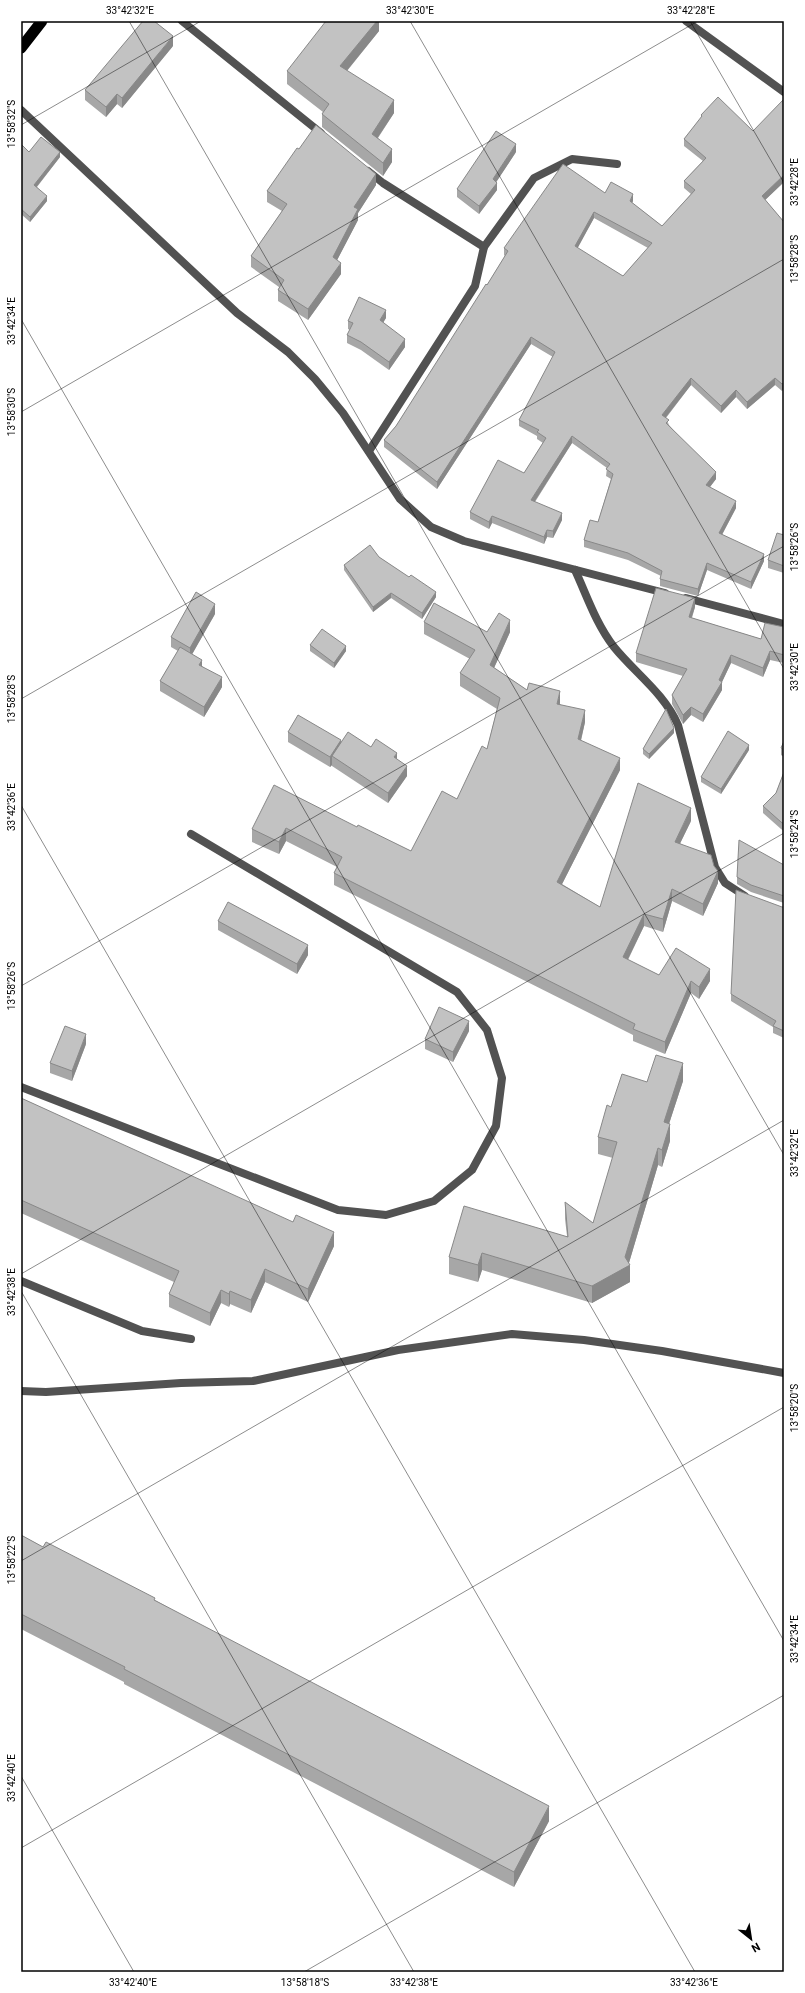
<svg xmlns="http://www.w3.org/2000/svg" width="805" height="1993" viewBox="0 0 805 1993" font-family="Roboto,sans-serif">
  <rect width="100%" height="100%" fill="#fff"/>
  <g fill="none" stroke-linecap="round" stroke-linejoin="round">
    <g stroke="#525252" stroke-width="8">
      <polyline points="686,21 784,92"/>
      <polyline points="21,1087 338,1210 386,1215 434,1201 472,1170 496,1126 502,1078 487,1030 457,992 191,834"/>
      <polyline points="21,1281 142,1331 191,1339"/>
    </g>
    <g stroke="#525252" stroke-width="8">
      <polyline points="182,21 321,133"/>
      <polyline points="21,110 237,313 288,352 315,379 343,413 400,499 431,527 464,541 665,593"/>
      <polyline points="368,171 383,183 484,247"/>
      <polyline points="369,451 475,286 484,247 534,178 572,159 617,164"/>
      <path d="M 575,570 C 587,596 596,624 614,647 C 635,673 664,693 678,725 L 715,867 L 725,883 L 745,896"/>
      <polyline points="686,598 784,624"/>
      <polyline points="21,1391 46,1392 181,1383 253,1381 398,1350 512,1334 584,1340 662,1351 784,1373"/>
    </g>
    <polyline stroke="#000" stroke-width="11" points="21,48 42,21"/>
  </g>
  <g fill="#a7a7a7" fill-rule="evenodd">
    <polygon points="379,21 379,31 347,71 394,113 378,138 392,162 383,176 322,127 322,114 323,112 287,84 287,71"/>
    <polygon points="173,46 122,108 117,104 106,117 85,100 85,90"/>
    <path d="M 784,101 L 784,182 L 765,200 L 784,222 L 784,388 L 782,391 L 775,385 L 747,409 L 736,397 L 721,413 L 691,385 L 666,418 L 669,425 L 716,479 L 710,487 L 736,508 L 722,535 L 764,561 L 751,589 L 707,570 L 698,596 L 660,586 L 660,579 L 661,576 L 628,560 L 584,547 L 584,540 L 598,522 L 611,479 L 606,476 L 607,468 L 572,443 L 535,502 L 562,520 L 553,538 L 547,537 L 544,544 L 492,523 L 489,529 L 470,519 L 470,512 L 524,473 L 543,443 L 537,439 L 537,436 L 519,426 L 519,420 L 553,357 L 531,344 L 437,489 L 384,447 L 384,440 L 396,426 L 487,285 L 505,256 L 504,255 L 504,248 L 605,193 L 633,201 L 632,203 L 662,226 L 691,194 L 684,188 L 684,181 L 703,161 L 684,146 L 684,139 L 701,118 L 701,115 L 753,131 ZM 594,218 L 648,248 L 623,276 L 577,248 Z"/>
    <polygon points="21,144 29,152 60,157 37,187 47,201 30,222 21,214"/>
    <polygon points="299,149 376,185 358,213 358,220 337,260 341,274 308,320 278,301 278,290 279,287 251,267 251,256 282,211 267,202 267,191"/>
    <polygon points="516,152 496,182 497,190 479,214 457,197 457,189"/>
    <polygon points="386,318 383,322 405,347 389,370 361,350 347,343 347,335 350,330 348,329 348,321"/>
    <polygon points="784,535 784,573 768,568 768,560"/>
    <polygon points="379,557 436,597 422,619 391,598 373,612 344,570 344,565"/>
    <polygon points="695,607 692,618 761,639 784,627 784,663 770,660 763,677 731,663 722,682 722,690 703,722 691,715 683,724 672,704 672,695 683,676 636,662 636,653"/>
    <polygon points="215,614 192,654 202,666 222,687 204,717 160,691 160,681 178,651 171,647 171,637"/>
    <polygon points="424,622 487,632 510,632 494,668 527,690 560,703 560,704 585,722 581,741 620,770 562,884 600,907 691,821 680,843 718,883 703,916 672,901 663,932 644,926 628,960 659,975 710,981 699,999 691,993 665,1054 633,1041 633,1035 334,885 334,873 337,867 286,841 279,854 252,842 252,829 357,827 411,851 457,799 487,749 497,709 460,686 460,673 470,659 424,634"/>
    <polygon points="310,645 346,651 334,668 310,651"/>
    <polygon points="288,732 371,747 397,759 407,776 388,803 332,766 332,765 330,767 288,742"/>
    <polygon points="674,733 649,759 643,754 643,749"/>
    <polygon points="784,741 784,757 781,755 781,748"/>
    <polygon points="749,750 721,794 701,782 701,777"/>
    <polygon points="784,772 784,831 781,829 763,813 763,806 776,793"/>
    <polygon points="784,865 784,903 751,892 737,884 737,877"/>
    <polygon points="782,907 784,907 784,1038 773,1033 773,1027 731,1001 731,994"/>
    <polygon points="218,921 308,955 297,974 218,930"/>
    <polygon points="469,1031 453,1062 425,1049 425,1039"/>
    <polygon points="86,1044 72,1081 50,1073 50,1063"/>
    <polygon points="683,1081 669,1124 670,1141 662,1167 658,1165 629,1263 630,1282 592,1303 482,1270 478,1282 449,1274 449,1257 567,1236 565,1219 565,1202 593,1223 613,1158 598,1154 598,1137 611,1107 647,1082"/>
    <polygon points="21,1098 334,1246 308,1302 265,1282 251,1313 230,1304 229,1307 221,1303 210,1326 169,1307 169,1294 174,1282 21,1213"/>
    <polygon points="21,1535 43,1547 155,1600 549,1821 514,1887 124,1684 124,1682 21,1629"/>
  </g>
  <g fill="#888">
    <polygon points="377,21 379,21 379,31 340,79 340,66"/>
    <polygon points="173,36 173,46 122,108 122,98"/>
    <polygon points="117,94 117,104 106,117 106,107"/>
    <polygon points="394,100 394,113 372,146 372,134"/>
    <polygon points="516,144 516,152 493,187 493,179"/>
    <polygon points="392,149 392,162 383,176 383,163"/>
    <polygon points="60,152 60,157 34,190 34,185"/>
    <polygon points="376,174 376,185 358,213 358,220 333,268 333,257 354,207"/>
    <polygon points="784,175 784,182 762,203 762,196"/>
    <polygon points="497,183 497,190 479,214 479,206"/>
    <polygon points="633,194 633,201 630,207 630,201"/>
    <polygon points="47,196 47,201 30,222 30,217"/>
    <polygon points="594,212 594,218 575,253 575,246"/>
    <polygon points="341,263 341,274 308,320 308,309"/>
    <polygon points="386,310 386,318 380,328 380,320"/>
    <polygon points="531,337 531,344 437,489 437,482"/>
    <polygon points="405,339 405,347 389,370 389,362"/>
    <polygon points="691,378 691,385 662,422 662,415"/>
    <polygon points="775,378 775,385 747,409 747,402"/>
    <polygon points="784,382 784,388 782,391 782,384"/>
    <polygon points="736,390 736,397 721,413 721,406"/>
    <polygon points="572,436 572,443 531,507 531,500"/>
    <polygon points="716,472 716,479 706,492 706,485"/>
    <polygon points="736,501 736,508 719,540 719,533"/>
    <polygon points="562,513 562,520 553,538 553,531"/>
    <polygon points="492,516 492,523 489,529 489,522"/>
    <polygon points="547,530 547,537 544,544 544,537"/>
    <polygon points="764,554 764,561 751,589 751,582"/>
    <polygon points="707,563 707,570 698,596 698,589"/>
    <polygon points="436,592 436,597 422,619 422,613"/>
    <polygon points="391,593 391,598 373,612 373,607"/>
    <polygon points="695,598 695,607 689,625 689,617"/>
    <polygon points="215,604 215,614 190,658 190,648"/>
    <polygon points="510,620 510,632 490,677 490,665"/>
    <polygon points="346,646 346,651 334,668 334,663"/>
    <polygon points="770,651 770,660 763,677 763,668"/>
    <polygon points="731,655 731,663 722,682 722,690 703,722 703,714"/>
    <polygon points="202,660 202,670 199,665"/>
    <polygon points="222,677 222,687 204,717 204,707"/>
    <polygon points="560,691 560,703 557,716 557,704"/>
    <polygon points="691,707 691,715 683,724 683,715"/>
    <polygon points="585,710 585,722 578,752 578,739"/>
    <polygon points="674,728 674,733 649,759 649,754"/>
    <polygon points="341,740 341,749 332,756 332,765 330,767 330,757"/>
    <polygon points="749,745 749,750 721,794 721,789"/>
    <polygon points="397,753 397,763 394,757"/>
    <polygon points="620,758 620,770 557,894 557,882"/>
    <polygon points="407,766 407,776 388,803 388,793"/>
    <polygon points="691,808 691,821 675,854 675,842"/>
    <polygon points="286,828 286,841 279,854 279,842"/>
    <polygon points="718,871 718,883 703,916 703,904"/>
    <polygon points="672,889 672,901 663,932 663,919"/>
    <polygon points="644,914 644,926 623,969 623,957"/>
    <polygon points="308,945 308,955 297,974 297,964"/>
    <polygon points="710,969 710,981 699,999 699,987"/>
    <polygon points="691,981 691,993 665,1054 665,1042"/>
    <polygon points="469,1021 469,1031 453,1062 453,1052"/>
    <polygon points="86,1034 86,1044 72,1081 72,1071"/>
    <polygon points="683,1063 683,1081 664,1139 664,1122"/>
    <polygon points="670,1124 670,1141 662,1167 662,1150"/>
    <polygon points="658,1148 658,1165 628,1266 630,1265 630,1282 592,1303 592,1286 625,1257"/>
    <polygon points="334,1232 334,1246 308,1302 308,1289"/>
    <polygon points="482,1253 482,1270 478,1282 478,1265"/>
    <polygon points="265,1269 265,1282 251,1313 251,1300"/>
    <polygon points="221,1290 221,1303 210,1326 210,1313"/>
    <polygon points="230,1291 230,1304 229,1307 229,1294"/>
    <polygon points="549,1806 549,1821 514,1887 514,1872"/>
  </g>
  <g fill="#c2c2c2" stroke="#888" fill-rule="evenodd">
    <polygon points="143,21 154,21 173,36 122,98 117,94 106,107 85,90"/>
    <polygon points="326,21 377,21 340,66 394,100 372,134 392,149 383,163 322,114 329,104 287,71"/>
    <path d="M 718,97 L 753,131 L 783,100 L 784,101 L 784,175 L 762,196 L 784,222 L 784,382 L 782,384 L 775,378 L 747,402 L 736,390 L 721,406 L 691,378 L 662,415 L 669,420 L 666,423 L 716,472 L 706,485 L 736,501 L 719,533 L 764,554 L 751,582 L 707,563 L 698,589 L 660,579 L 662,571 L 628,553 L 584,540 L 590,520 L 598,522 L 613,474 L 606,469 L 610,464 L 572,436 L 531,500 L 562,513 L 553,531 L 547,530 L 544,537 L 492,516 L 489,522 L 470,512 L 498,460 L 524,473 L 546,438 L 537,432 L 539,430 L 519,420 L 555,352 L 531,337 L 437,482 L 384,440 L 396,426 L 486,284 L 487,285 L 508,251 L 504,248 L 563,164 L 605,193 L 611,182 L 633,194 L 630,201 L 662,226 L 695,190 L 684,181 L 706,158 L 684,139 L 702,116 L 701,115 ZM 594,212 L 652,243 L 623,276 L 575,246 Z"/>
    <polygon points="316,125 376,174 354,207 358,209 333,257 341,263 308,309 278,290 284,280 251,256 287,204 267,191 297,148 299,149"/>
    <polygon points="496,131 516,144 493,179 497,183 479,206 457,189"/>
    <polygon points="41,137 60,152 34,185 47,196 30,217 21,209 21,144 29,152"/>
    <polygon points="359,297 386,310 380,320 405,339 389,362 361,342 347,335 353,323 348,321"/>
    <polygon points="777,533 784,535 784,566 768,560"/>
    <polygon points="370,545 379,557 409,577 411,575 436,592 422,613 391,593 373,607 344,565"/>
    <polygon points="656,588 695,598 689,617 761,639 765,623 784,627 784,655 770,651 763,668 731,655 719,680 722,682 703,714 691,707 683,715 672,695 687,669 636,653"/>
    <polygon points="196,592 215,604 190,648 171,637"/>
    <polygon points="434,603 487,632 499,613 510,620 490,665 527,690 529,683 560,691 557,704 585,710 578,739 620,758 557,882 600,907 638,783 691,808 675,842 711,855 714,866 718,871 703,904 672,889 663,919 644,914 623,957 659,975 676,948 710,969 699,987 691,981 665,1042 633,1029 635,1024 334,873 342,857 286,828 279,842 252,829 274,785 357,827 358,825 411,851 442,791 457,799 482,746 487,749 500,698 460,673 475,650 424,622"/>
    <polygon points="322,629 346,646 334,663 310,645"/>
    <polygon points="180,647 202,660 199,665 222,677 204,707 160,681"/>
    <polygon points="666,709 674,728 649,754 643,749"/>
    <polygon points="298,715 341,740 330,757 288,732"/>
    <polygon points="728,731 749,745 721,789 701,777"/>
    <polygon points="348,732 371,747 376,739 397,753 394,757 407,766 388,793 332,756"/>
    <polygon points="784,741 784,750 781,748"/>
    <polygon points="784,772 784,824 781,822 763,806 776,793"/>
    <polygon points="739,840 784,865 784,896 751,885 737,877"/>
    <polygon points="736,890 782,907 784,907 784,1031 773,1026 776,1021 731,994"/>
    <polygon points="228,902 308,945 297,964 218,921"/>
    <polygon points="439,1007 469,1021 453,1052 425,1039"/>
    <polygon points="65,1026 86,1034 72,1071 50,1063"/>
    <polygon points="656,1055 683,1063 664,1122 670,1124 662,1150 658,1148 625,1257 630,1265 592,1286 482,1253 478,1265 449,1257 464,1206 568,1237 565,1202 593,1223 617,1142 598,1137 607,1105 611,1107 622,1074 647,1082"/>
    <polygon points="21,1098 293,1222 296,1215 334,1232 308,1289 265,1269 251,1300 230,1291 229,1294 221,1290 210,1313 169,1294 179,1271 21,1200"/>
    <polygon points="21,1535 43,1547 46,1542 155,1598 154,1600 549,1806 514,1872 124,1669 125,1667 21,1614"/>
  </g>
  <path fill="none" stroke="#000" stroke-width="1" stroke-opacity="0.45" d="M 129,21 L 784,1155M 410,21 L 784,669M 690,21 L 784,183M 21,125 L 201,21M 21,319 L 784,1641M 21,412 L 698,21M 21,699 L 784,259M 21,805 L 695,1972M 21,986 L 784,546M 21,1274 L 784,833M 21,1291 L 414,1972M 21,1561 L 784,1120M 21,1776 L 134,1972M 21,1848 L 784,1407M 304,1972 L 784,1695"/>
  <rect width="805" height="1993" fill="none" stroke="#ffffff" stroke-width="44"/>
  <g transform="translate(751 1939) rotate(150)" stroke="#ffffff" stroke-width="3" paint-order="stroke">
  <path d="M0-3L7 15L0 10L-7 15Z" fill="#000000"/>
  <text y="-6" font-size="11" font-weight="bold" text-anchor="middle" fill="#000000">N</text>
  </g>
  <rect x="22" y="22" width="761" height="1949" fill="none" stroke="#000" stroke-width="1.5"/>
  <g font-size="10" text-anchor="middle" fill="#000">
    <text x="130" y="14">33°42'32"E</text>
    <text x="410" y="14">33°42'30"E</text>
    <text x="691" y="14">33°42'28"E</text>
    <text transform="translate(11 124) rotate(-90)" y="4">13°58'32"S</text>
    <text transform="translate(794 182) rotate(-90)" y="4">33°42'28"E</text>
    <text transform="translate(794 259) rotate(-90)" y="4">13°58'28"S</text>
    <text transform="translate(11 321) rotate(-90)" y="4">33°42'34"E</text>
    <text transform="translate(11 412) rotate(-90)" y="4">13°58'30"S</text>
    <text transform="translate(794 547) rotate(-90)" y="4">13°58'26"S</text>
    <text transform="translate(794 667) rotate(-90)" y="4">33°42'30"E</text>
    <text transform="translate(11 699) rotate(-90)" y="4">13°58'28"S</text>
    <text transform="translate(11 807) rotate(-90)" y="4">33°42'36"E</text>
    <text transform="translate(794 834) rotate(-90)" y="4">13°58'24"S</text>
    <text transform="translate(11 986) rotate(-90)" y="4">13°58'26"S</text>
    <text transform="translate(794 1153) rotate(-90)" y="4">33°42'32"E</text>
    <text transform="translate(11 1292) rotate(-90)" y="4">33°42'38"E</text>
    <text transform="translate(794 1408) rotate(-90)" y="4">13°58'20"S</text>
    <text transform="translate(11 1560) rotate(-90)" y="4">13°58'22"S</text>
    <text transform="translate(794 1639) rotate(-90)" y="4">33°42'34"E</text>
    <text transform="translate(11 1778) rotate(-90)" y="4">33°42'40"E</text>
    <text x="133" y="1986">33°42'40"E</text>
    <text x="305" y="1986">13°58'18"S</text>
    <text x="414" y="1986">33°42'38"E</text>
    <text x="694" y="1986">33°42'36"E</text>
  </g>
</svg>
